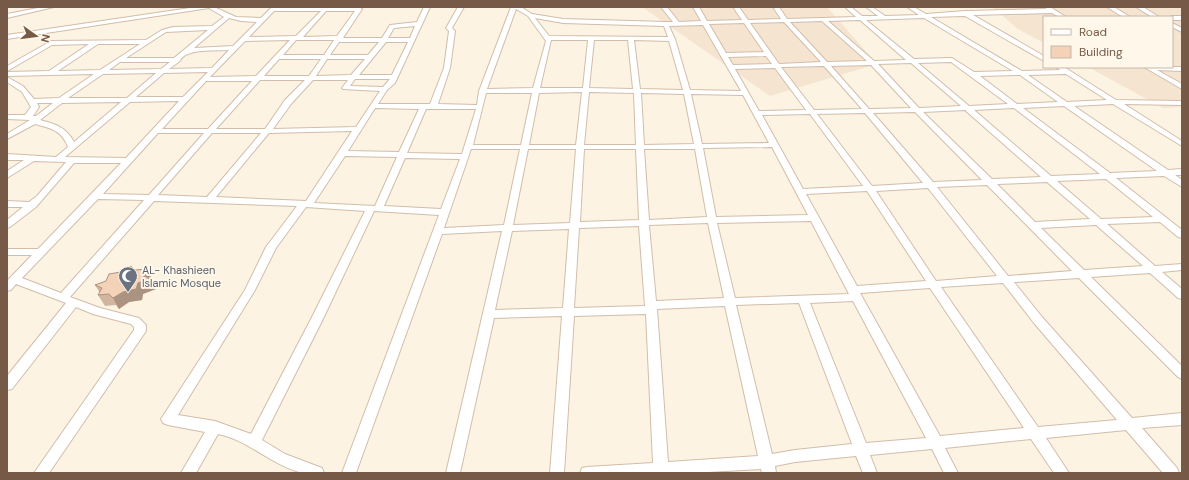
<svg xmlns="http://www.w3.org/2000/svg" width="1189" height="480" viewBox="0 0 1189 480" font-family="'DM Sans',sans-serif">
  <rect width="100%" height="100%" fill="#fdf3e2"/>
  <g fill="#f5e5d0">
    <polygon points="642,7 827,7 877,64 770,96"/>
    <polygon points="992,7 1182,7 1182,107 1163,108 1088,67 1172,67 1172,17 1044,17 1044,43 1018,29"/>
  </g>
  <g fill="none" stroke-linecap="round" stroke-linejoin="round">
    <g stroke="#d1bdab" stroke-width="2">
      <g id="street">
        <polygon points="43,7 54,7 7,18 7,14"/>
        <path d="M 197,7 L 214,7 L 236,17 L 261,18 L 272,7 L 361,8 L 362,9 L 343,38 L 382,38 L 390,25 L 417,22 L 424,7 L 430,7 L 395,83 L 387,90 L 378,104 L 430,104 L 444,68 L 449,31 L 446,28 L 458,7 L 464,7 L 452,28 L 455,31 L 450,68 L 438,104 L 477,105 L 479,91 L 511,7 L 521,7 L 532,14 L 563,19 L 666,22 L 673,22 L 661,7 L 667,7 L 679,22 L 701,21 L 693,7 L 699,7 L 707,21 L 742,20 L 733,7 L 739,7 L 748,20 L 781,19 L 773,7 L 779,7 L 787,19 L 856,17 L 845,7 L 851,7 L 862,16 L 878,16 L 866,7 L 872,7 L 885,16 L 919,15 L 907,7 L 914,7 L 926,14 L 965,11 L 1046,9 L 1046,7 L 1050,7 L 1066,17 L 1059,17 L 1052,13 L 973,15 L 1044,56 L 1044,61 L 965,16 L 931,17 L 1022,71 L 1060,70 L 1056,67 L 1064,67 L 1116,100 L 1182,101 L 1182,105 L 1124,104 L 1182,141 L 1182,146 L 1113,104 L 1074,106 L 1168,170 L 1182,169 L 1182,175 L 1175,175 L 1182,180 L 1182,187 L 1164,176 L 1116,178 L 1182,230 L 1182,238 L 1178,237 L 1160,222 L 1107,224 L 1155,266 L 1182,264 L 1182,270 L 1162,272 L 1182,289 L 1182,299 L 1178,298 L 1150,273 L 1091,277 L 1182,366 L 1182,379 L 1178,377 L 1079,278 L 1014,282 L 1042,317 L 1132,418 L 1182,413 L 1182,425 L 1142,428 L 1177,468 L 1179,473 L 1163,473 L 1126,430 L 1046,438 L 1069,473 L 1054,473 L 1031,439 L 945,448 L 958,473 L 944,473 L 932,449 L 870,455 L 877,473 L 863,473 L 856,456 L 795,462 L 775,466 L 776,473 L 762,473 L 761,469 L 690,473 L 580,473 L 582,468 L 587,467 L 653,463 L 646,314 L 574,316 L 564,473 L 550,473 L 562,316 L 494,318 L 460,473 L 446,473 L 502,231 L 442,234 L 356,473 L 342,473 L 439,215 L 374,211 L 322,321 L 262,440 L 285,454 L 322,468 L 324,473 C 317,473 307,475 299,472 C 270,464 248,440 218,434 L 196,473 L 181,473 L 205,432 L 168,425 L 163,423 L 161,419 L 245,290 L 266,247 L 297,206 L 154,201 L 70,297 L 100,308 L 139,318 L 146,325 L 146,331 L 49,473 L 34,473 L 134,330 L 134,327 L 131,324 L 93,314 L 76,307 L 12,389 L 7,390 L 7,376 L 66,303 L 16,284 L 11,290 L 7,291 L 7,281 L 32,255 L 7,255 L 7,249 L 38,249 L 121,163 L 74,163 L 36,207 L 10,227 L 7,228 L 7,220 L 23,207 L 7,207 L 7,201 L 29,202 L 37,196 L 66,162 L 34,161 L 7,178 L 7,171 L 24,160 L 7,160 L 7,154 L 56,157 L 68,147 C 62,130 50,128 35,124 L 7,139 L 7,134 L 30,120 L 7,119 L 7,115 L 25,115 L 31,107 L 22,92 L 7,82 L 7,77 L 23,86 L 34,99 L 59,98 L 94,74 L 7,76 L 7,72 L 49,71 L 89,44 L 52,45 L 9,70 L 7,71 L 7,66 L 51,41 L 146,40 L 162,30 L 173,27 L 212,26 L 224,17 L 209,8 L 7,39 L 7,35 ZM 516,9 L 528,16 L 546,41 L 533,88 L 487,89 ZM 274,11 L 321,11 L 296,36 L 249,37 ZM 326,11 L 355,11 L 337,36 L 303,37 ZM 229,18 L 241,21 L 257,22 L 233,46 L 194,48 ZM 535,18 L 563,23 L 664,26 L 668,37 L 549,36 ZM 924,18 L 1013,71 L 974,72 L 952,58 L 914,59 L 866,20 ZM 860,20 L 906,60 L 874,61 L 828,21 ZM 822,21 L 867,61 L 827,62 L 790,22 ZM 784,22 L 821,62 L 779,64 L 750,23 ZM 744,23 L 764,52 L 726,53 L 709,24 ZM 703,25 L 741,91 L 690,90 L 675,39 L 669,26 ZM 415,26 L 410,38 L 388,38 L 394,28 ZM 208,30 L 174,58 L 126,58 L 166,32 ZM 290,40 L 256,76 L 210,77 L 245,41 ZM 296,40 L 334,40 L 324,55 L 283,55 ZM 551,40 L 588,40 L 583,88 L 540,88 ZM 594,40 L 628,40 L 633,89 L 589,88 ZM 634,40 L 669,41 L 683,90 L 640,89 ZM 339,42 L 379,42 L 368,55 L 330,55 ZM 386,42 L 408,42 L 392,75 L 359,75 ZM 98,44 L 140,44 L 100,70 L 58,71 ZM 229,50 L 212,68 L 169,69 L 180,61 C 185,48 216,51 229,50 ZM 766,56 L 772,64 L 733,65 L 728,57 ZM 279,59 L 321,59 L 309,76 L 264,76 ZM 327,59 L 365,59 L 351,75 L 316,76 ZM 120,62 L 170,62 L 161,69 L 109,70 ZM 951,62 L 1008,104 L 969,106 L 918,63 ZM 911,63 L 961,106 L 919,108 L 878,64 ZM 871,65 L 911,108 L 869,109 L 831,66 ZM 824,66 L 862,109 L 814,110 L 781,67 ZM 775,68 L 806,110 L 759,111 L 735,69 ZM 208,72 L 183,97 L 136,97 L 164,73 ZM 156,73 L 127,98 L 68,98 L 103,74 ZM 1066,74 L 1107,100 L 1067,102 L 1028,75 ZM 1020,75 L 1058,102 L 1017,104 L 980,76 ZM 355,79 L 390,79 L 383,87 L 350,86 ZM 260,80 L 305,80 L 285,100 L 265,129 L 216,129 ZM 313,80 L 348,80 L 342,88 L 343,89 L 380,91 L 356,127 L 273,129 L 291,104 ZM 206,81 L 252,81 L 208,129 L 162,129 ZM 582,92 L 576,145 L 529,145 L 539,93 ZM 589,92 L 634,93 L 636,145 L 584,145 ZM 486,93 L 532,93 L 521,145 L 473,145 ZM 641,93 L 684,94 L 694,144 L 644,145 ZM 691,94 L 743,95 L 769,143 L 702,144 ZM 179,101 L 126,158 L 65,157 L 130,102 ZM 121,102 L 74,142 C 66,127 55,124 40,120 L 62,103 ZM 37,103 L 53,103 L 36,116 L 33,116 L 39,107 ZM 1064,106 L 1157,171 L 1110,173 L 1023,108 ZM 375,108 L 419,109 L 399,152 L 348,151 ZM 1014,108 L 1100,174 L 1051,176 L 974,110 ZM 426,109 L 476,109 L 462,154 L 407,153 ZM 966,110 L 966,111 L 1041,177 L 992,179 L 923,112 ZM 915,112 L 982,180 L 933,182 L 873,113 ZM 865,113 L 923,183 L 872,186 L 817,114 ZM 810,114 L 863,186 L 803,189 L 762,115 ZM 352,131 L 306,201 L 216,197 L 269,133 ZM 158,133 L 204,133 L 149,195 L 103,194 ZM 261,133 L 207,197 L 158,195 L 212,133 ZM 772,147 L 808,215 L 716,217 L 703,148 ZM 471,149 L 520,149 L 504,225 L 444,228 ZM 528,149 L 576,149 L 570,223 L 513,225 ZM 584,149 L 636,149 L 639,220 L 580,222 ZM 644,149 L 695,149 L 707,217 L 649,220 ZM 345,156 L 397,157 L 375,206 L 314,203 ZM 405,158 L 460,159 L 441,209 L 384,206 ZM 1106,179 L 1153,217 L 1101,219 L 1057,181 ZM 1047,182 L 1090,219 L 1035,222 L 997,184 ZM 987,185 L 1072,271 L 1008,276 L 937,187 ZM 928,188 L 997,276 L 936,281 L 876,191 ZM 867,191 L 926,281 L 857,286 L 806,194 ZM 98,199 L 144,200 L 61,293 L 22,278 ZM 306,207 L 365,211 L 310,321 L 251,434 L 215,421 L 178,415 L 255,290 L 276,248 ZM 811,221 L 849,294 L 735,298 L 717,223 ZM 708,223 L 724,298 L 656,301 L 649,225 ZM 1096,225 L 1143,266 L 1084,270 L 1041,228 ZM 639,226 L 645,306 L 574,308 L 579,228 ZM 569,229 L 563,308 L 495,310 L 512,231 ZM 1003,283 L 1034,323 L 1117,420 L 1038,427 L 941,287 ZM 930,288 L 1024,428 L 940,436 L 860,293 ZM 853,301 L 926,438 L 866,443 L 810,303 ZM 799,303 L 852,444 L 795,450 L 772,454 L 736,305 ZM 725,306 L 758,456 L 668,462 L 657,309 Z"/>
        <polygon points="1107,7 1114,7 1130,17 1123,17"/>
        <polygon points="1136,7 1143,7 1159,17 1152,17"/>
        <polygon points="1172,16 1182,16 1182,20 1172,20 1172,17 1170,17"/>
        <polygon points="1172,23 1182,28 1182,32 1172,27"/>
        <polygon points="1144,67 1182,67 1182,71 1157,70 1182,84 1182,89"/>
      </g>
    </g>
    <use href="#street" fill="#fff" fill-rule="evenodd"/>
  </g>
  <polygon fill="#d2b59e" points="135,270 152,279 152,281 156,289 143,294 142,300 129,302 119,309 116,305 105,306 98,295 100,293 95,285 106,281 121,272"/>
  <polygon fill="#ab9381" points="147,269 152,279 152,281 156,289 143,294 142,300 129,302 119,309 113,298 138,283 143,276"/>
  <polygon fill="#f4d2b8" stroke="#ab9381" points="131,266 135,270 147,269 143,276 150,278 138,283 136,289 123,292 113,298 109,294 98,295 102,288 95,285 106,281 109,274 121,272"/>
  <defs>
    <g id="mosque-pin" transform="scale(1)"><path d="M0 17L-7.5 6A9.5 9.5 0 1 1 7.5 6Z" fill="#6b7280" stroke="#fff7e9"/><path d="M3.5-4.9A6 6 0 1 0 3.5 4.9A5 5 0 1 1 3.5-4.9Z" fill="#fff"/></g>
  </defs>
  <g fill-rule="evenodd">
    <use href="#mosque-pin" x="128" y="276"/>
  </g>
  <g text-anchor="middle" stroke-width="4" stroke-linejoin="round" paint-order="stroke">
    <g font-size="11" fill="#5b616d" stroke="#fff7e9" text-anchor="start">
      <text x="142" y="274">AL- Khashieen<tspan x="142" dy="13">Islamic Mosque</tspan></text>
    </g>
  </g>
  <rect width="1189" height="480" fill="none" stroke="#765947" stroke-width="16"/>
  <rect x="1043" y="16" width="130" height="52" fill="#fff7e9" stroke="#c8b8a8"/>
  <rect x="1051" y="29" width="20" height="6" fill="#ffffff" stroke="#c8b8a8"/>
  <text x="1079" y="36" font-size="12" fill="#765947">Road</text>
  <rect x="1051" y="46" width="20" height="12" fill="#f4d2b8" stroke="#c8b8a8"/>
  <text x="1079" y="56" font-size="12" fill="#765947">Building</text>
  <g transform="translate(36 36) rotate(104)" stroke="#fff7e9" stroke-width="3" paint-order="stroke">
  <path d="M0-3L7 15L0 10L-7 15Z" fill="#765947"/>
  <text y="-6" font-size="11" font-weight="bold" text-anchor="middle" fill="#765947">N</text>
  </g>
</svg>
